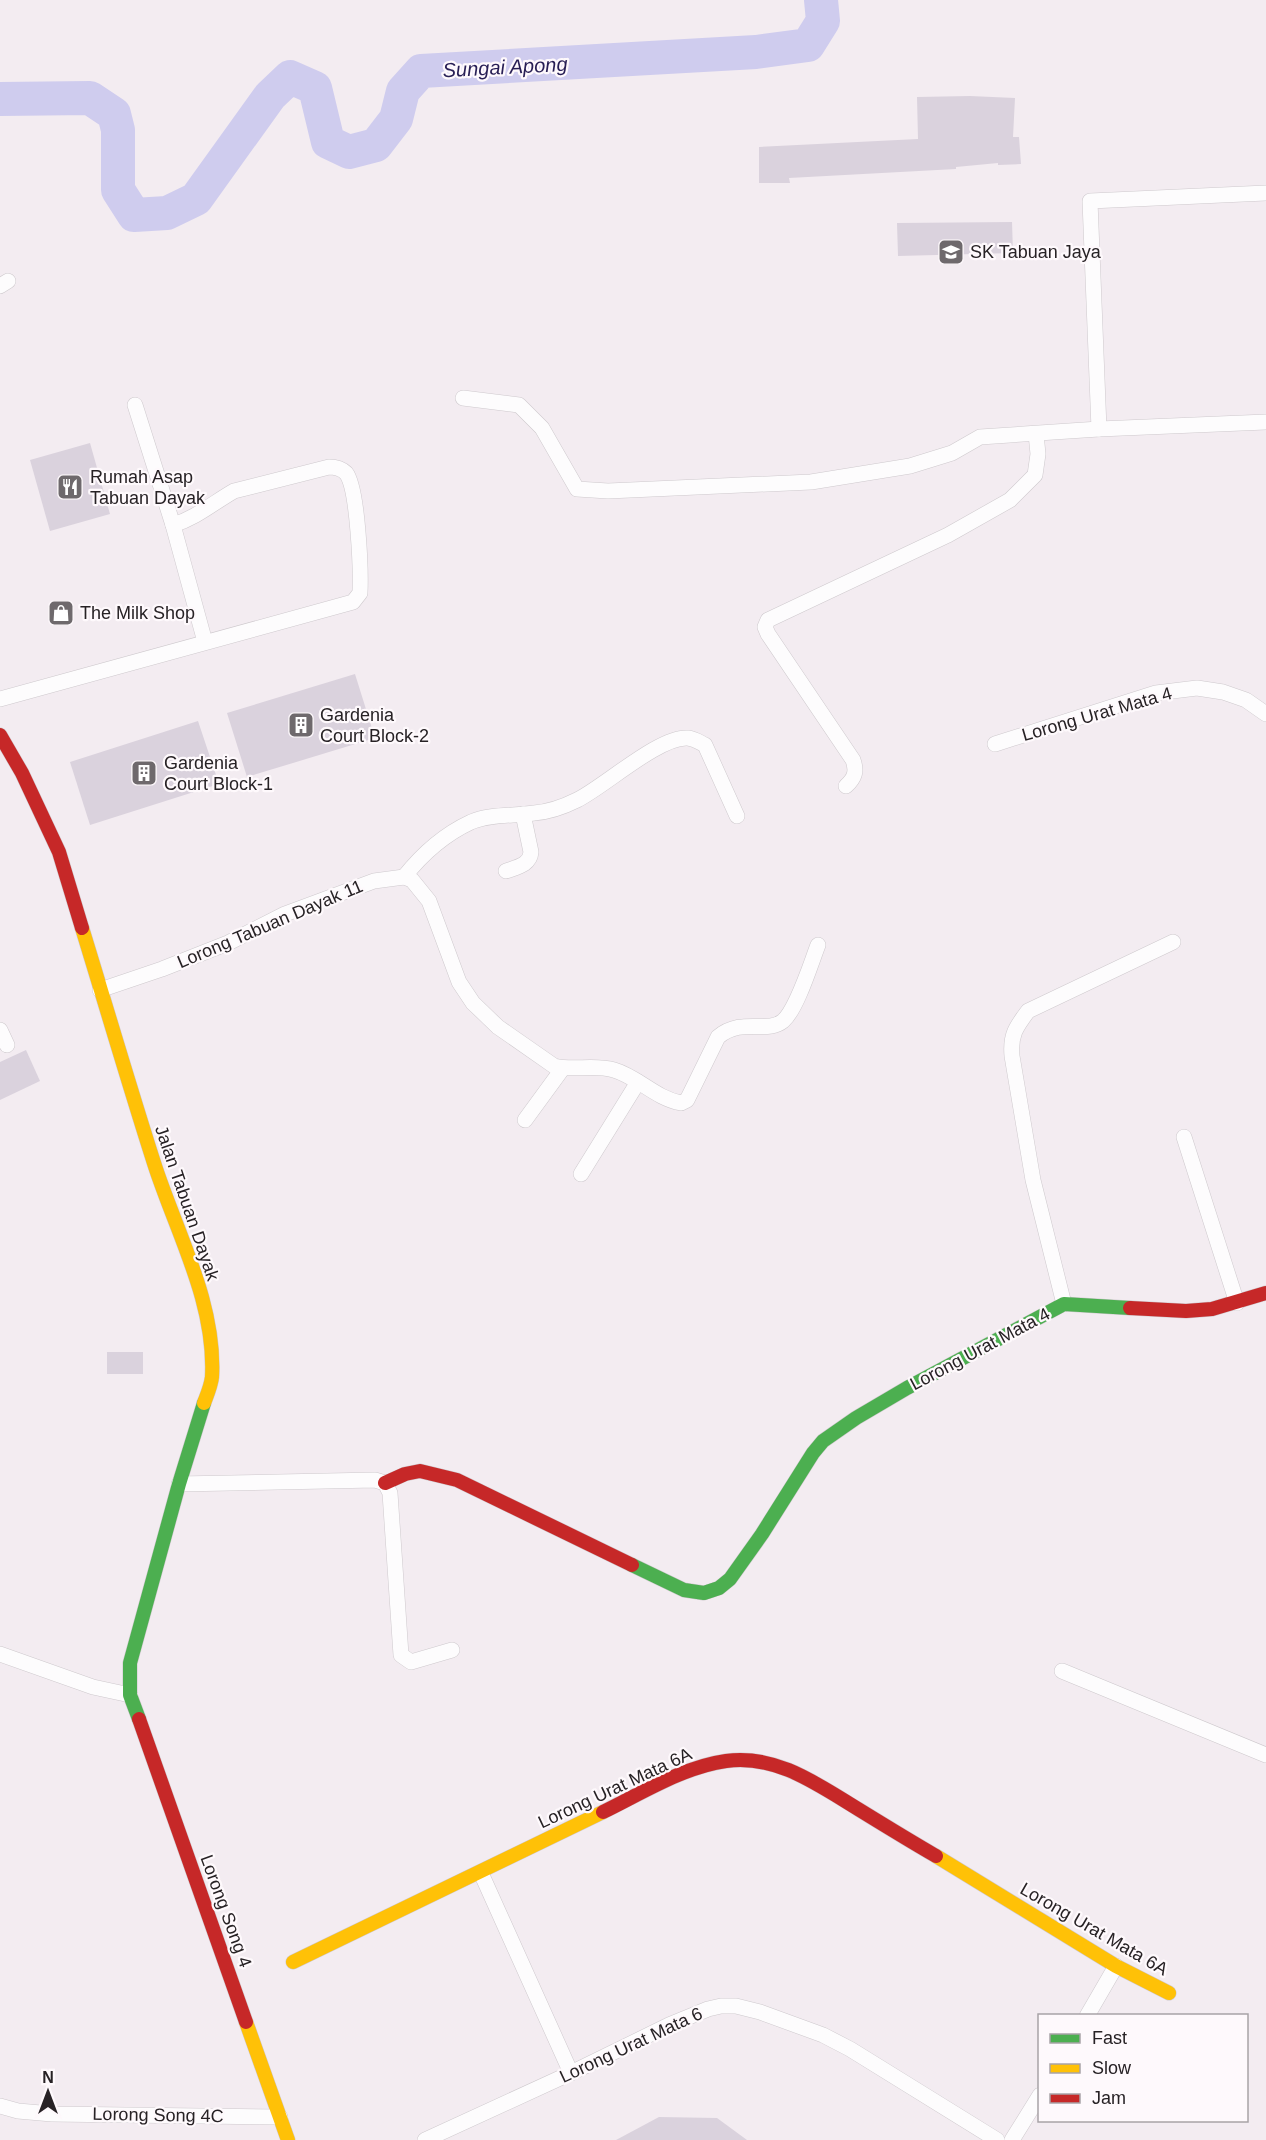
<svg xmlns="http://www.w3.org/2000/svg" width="1266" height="2140" viewBox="0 0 1266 2140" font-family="Helvetica,sans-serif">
  <rect width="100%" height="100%" fill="#f3ecf1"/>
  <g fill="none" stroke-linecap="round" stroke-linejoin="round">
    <polyline stroke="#cfccee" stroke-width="34" points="0,99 90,98 114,114 118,130 118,190 134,215 167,213 196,199 270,96 290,77 315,88 328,142 349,152 376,145 396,119 403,91 421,71 756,52 808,45 823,21 821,0"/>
  </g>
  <g fill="#dad2dd">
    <polygon points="970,96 1015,98 1013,137 1019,137 1021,164 998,165 998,163 956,167 956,169 789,178 790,183 759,183 759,147 918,139 917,97"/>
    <polygon points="1012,222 1013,253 898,256 897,223"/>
    <polygon points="90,443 110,514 50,531 30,460"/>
    <polygon points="355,674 375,738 247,777 227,713"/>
    <polygon points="198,721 219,784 90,825 70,762"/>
    <polygon points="26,1050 40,1081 0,1100 0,1062"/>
    <rect x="107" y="1352" width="36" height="22"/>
    <polygon points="659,2117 717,2118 747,2140 616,2140"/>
  </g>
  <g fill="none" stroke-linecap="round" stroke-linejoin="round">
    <g stroke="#cec9cd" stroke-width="16">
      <g id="street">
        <polyline points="0,286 8,281"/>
        <polyline points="463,398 519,405 542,428 577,489 608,491 811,482 910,466 952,453 980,437 1099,429 1266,422"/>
        <polyline points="135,405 173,525 205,642"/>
        <polyline points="1099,429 1090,201 1266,193"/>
        <path d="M 0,699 L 353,602 L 360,593 C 361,571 358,488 346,473 C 341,468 335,467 329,467 L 234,491 C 213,503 196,518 173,525"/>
        <polyline points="995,744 1156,693 1197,688 1223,692 1246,700 1266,714"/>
        <path d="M 846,786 C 855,778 857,771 853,760 L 768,634 L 765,627 L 768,620 L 948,535 L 1010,500 L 1035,475 L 1038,454 L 1036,434"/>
        <path d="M 506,871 C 517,867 530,865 531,852 L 523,814"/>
        <path d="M 404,877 C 423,853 443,835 471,822 C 490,814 514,816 534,813 C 548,812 565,806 577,800 C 604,787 659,736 688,738 C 695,739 699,742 705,745 L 737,816"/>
        <path d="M 100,990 L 162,969 L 228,943 L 285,914 L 374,881 L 404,877 L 412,880 L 429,901 L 459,982 L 473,1003 L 498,1027 L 554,1066 C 573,1071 594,1064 614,1070 C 638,1077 655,1098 681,1103 L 687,1100 L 690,1094 L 718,1037 C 742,1017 767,1034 783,1021 C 797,1009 811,963 818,945"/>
        <polyline points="0,1030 7,1045"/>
        <polyline points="525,1120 563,1068"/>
        <polyline points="1184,1137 1237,1303"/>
        <polyline points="581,1174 638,1082"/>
        <path d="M 1064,1304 L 1033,1180 L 1012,1056 C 1010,1035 1016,1027 1028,1011 L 1173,942"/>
        <polyline points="179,1484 375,1480 385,1483 390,1493 401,1655 411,1662 452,1650"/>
        <polyline points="0,1654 93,1687 130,1695"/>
        <polyline points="1062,1671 1266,1755"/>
        <polyline points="481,1873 571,2073"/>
        <polyline points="1087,2016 1116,1966"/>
        <polyline points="0,2106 18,2111 52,2114 280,2117"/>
        <polyline points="425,2140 571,2073 669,2025 708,2009 721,2006 736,2006 760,2012 823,2035 850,2049 997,2140"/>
        <polyline points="1012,2140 1040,2095"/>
      </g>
    </g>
    <g stroke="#cec9cd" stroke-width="15">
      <g id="fast">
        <polyline points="632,1565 684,1590 704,1593 719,1588 730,1579 762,1534 813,1453 823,1441 856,1418 907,1388 1064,1304 1130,1308"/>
        <polyline points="139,1719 130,1695 130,1663 179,1484 204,1403"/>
      </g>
    </g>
    <g stroke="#cec9cd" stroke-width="15">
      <g id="slow">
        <path d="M 82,928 C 106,1006 129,1085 154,1163 C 176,1232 216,1302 212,1377 C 211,1386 207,1395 204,1403"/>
        <polyline points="936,1856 1116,1966 1169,1993"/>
        <polyline points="293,1962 603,1812"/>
        <polyline points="246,2022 288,2140"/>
      </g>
    </g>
    <g stroke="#cec9cd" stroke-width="15">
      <g id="jam">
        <polyline points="0,735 22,773 59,852 82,928"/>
        <polyline points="1130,1308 1186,1311 1212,1309 1266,1293"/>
        <polyline points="385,1483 405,1474 420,1471 457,1480 632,1565"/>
        <polyline points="139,1719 246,2022"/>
        <path d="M 603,1812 C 642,1793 683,1767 726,1761 C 776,1754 817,1784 858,1809 C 884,1825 910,1841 936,1856"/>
      </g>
    </g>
    <use href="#street" stroke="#fdfcfd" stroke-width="15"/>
    <use href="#fast" stroke="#4caf50" stroke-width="14"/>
    <use href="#slow" stroke="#ffc107" stroke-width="14"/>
    <use href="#jam" stroke="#c62828" stroke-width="14"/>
  </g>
  <defs>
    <g id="school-square" transform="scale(1.35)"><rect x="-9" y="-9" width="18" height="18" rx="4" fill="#6e696c" stroke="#fef9fc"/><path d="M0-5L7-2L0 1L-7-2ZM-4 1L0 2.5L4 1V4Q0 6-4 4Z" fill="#fff"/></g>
    <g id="restaurant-square" transform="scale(1.35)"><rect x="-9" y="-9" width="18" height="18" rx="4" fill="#6e696c" stroke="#fef9fc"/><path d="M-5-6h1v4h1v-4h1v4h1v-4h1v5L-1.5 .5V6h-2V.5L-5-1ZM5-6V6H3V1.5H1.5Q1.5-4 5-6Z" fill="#fff"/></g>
    <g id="shop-square" transform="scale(1.35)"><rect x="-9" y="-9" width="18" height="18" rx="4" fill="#6e696c" stroke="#fef9fc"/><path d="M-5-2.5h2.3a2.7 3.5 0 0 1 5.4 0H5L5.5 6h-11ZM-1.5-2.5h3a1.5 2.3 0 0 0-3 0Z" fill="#fff"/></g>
    <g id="building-square" transform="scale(1.35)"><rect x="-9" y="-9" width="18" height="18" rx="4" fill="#6e696c" stroke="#fef9fc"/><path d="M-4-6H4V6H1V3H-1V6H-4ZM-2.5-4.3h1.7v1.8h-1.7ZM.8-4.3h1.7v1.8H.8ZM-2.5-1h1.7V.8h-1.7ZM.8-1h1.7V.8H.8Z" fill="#fff"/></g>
  </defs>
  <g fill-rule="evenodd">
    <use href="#school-square" x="951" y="252"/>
    <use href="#restaurant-square" x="70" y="487"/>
    <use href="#shop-square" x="61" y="613"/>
    <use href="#building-square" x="301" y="725"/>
    <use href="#building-square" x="144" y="773"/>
  </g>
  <g text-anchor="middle" stroke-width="4.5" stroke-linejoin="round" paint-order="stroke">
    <g font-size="18" fill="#272225" stroke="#fef9fc" text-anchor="start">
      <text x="970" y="258">SK Tabuan Jaya</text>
      <text x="90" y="483">Rumah Asap<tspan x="90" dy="21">Tabuan Dayak</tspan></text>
      <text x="80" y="619">The Milk Shop</text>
      <text x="320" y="721">Gardenia<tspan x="320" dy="21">Court Block-2</tspan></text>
      <text x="164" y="769">Gardenia<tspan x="164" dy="21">Court Block-1</tspan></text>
    </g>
    <g font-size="18" fill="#272225" stroke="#fef9fc">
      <text transform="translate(1097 714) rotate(-16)" y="6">Lorong Urat Mata 4</text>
      <text transform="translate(270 924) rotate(-23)" y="6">Lorong Tabuan Dayak 11</text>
      <text transform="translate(187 1203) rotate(71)" y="6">Jalan Tabuan Dayak</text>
      <text transform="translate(980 1349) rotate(-28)" y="6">Lorong Urat Mata 4</text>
      <text transform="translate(615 1788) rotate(-25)" y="6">Lorong Urat Mata 6A</text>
      <text transform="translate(226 1911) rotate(70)" y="6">Lorong Song 4</text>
      <text transform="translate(1094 1929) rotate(30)" y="6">Lorong Urat Mata 6A</text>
      <text transform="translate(631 2045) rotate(-25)" y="6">Lorong Urat Mata 6</text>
      <text transform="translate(158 2115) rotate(1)" y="6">Lorong Song 4C</text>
    </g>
    <g font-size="20" font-style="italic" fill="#281f55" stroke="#fef9fc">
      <text transform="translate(505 67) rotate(-3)" y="7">Sungai Apong</text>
    </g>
  </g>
  <rect x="1038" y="2014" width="210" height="108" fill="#fef9fc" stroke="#a8a3a6" stroke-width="1.5"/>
  <rect x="1050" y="2034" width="30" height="9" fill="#4caf50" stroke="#a8a3a6" stroke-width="1.5"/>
  <text x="1092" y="2044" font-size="18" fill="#272225">Fast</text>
  <rect x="1050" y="2064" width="30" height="9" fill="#ffc107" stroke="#a8a3a6" stroke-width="1.5"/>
  <text x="1092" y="2074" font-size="18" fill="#272225">Slow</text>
  <rect x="1050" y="2094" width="30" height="9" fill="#c62828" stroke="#a8a3a6" stroke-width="1.5"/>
  <text x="1092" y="2104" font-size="18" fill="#272225">Jam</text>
  <g transform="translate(48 2092)" stroke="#fef9fc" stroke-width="4.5" paint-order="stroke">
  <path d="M0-4.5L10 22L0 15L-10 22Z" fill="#272225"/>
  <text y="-9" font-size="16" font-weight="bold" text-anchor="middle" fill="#272225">N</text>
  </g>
</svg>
